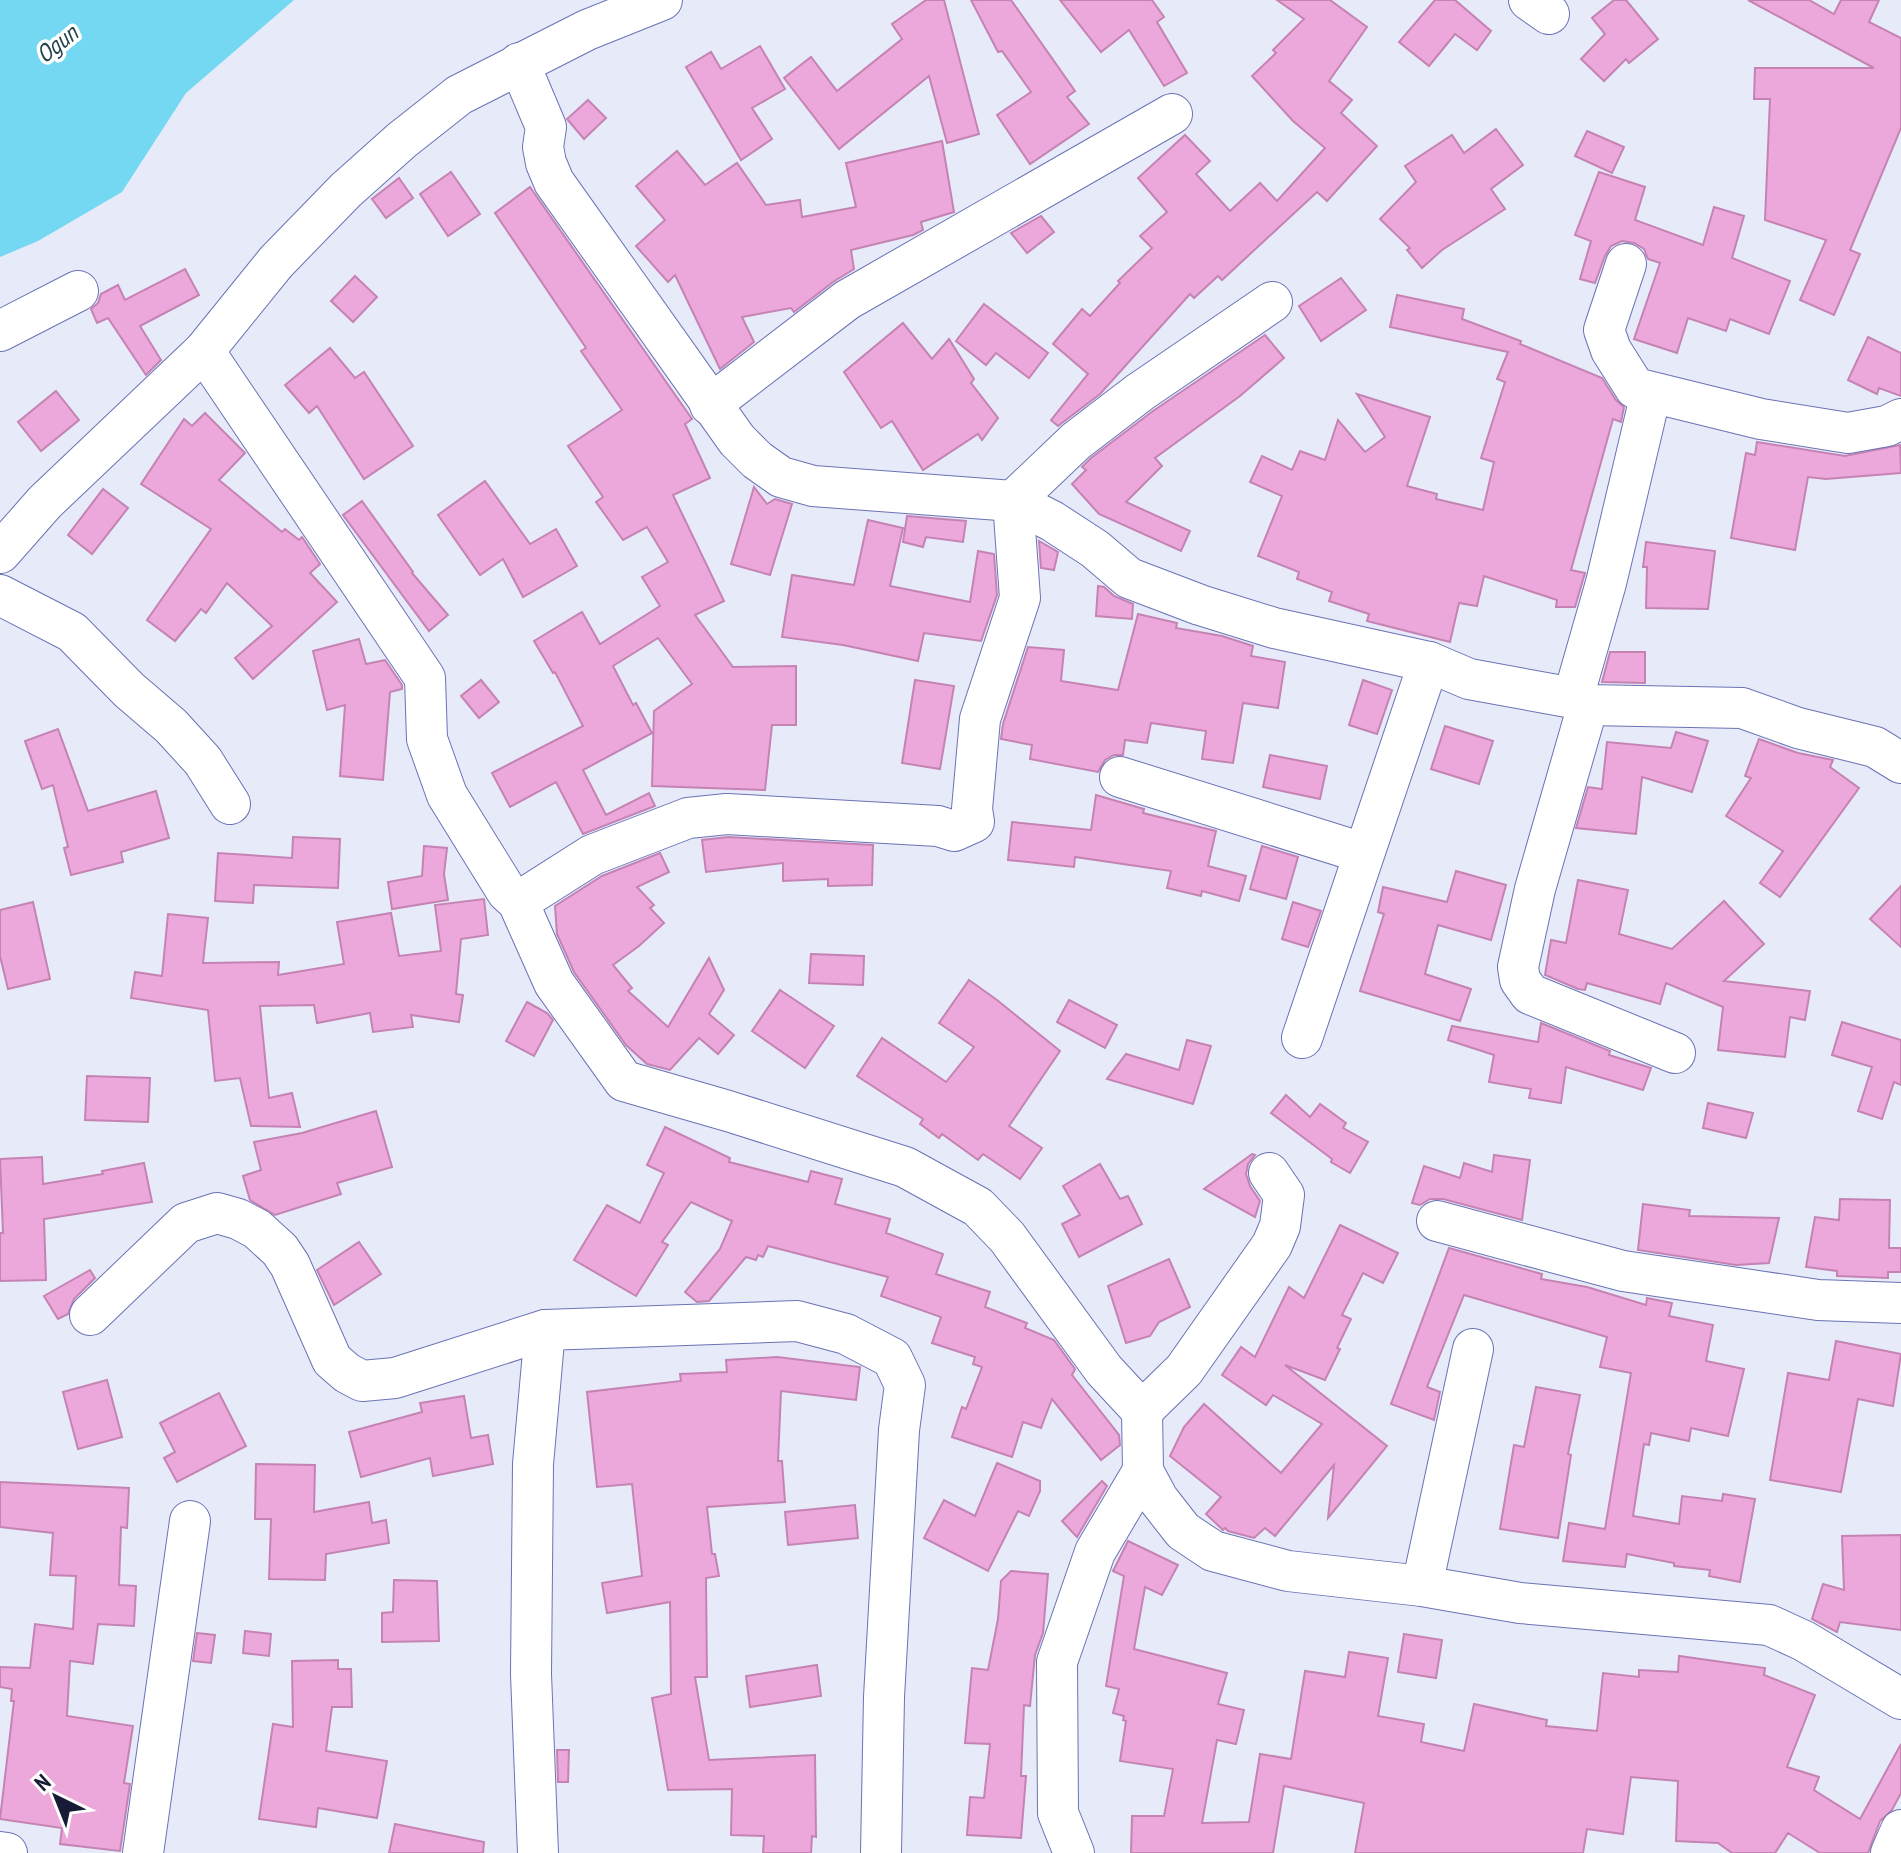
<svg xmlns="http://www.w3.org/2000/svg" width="1901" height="1853" viewBox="0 0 1901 1853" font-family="'PT Sans Narrow',sans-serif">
  <rect width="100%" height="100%" fill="#e7eaf9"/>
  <polygon fill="#74d8f2" points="0,0 294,0 186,93 122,192 38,241 0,257"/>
  <g fill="#eca8da" stroke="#c583b4" stroke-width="2">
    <polygon points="926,0 944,0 979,134 947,143 929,76 839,149 784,78 811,57 837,91 902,39 892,24"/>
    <polygon points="971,0 1011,0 1075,91 1067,97 1089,124 1030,164 997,115 1031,92 1002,51 998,52"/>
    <polygon points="1060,0 1152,0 1164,17 1157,22 1187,73 1164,86 1129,30 1101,52"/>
    <polygon points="1277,0 1330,0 1367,27 1329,81 1352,100 1341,113 1377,146 1327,201 1317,192 1222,280 1218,276 1194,298 1190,294 1100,394 1058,426 1051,420 1088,374 1053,344 1082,309 1090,316 1120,283 1118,281 1152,248 1140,236 1167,212 1138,178 1185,135 1210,161 1196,174 1230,211 1260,183 1277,201 1325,148 1293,121 1252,76 1276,53 1273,50 1304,19"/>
    <polygon points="1435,0 1455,0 1491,31 1477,50 1455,34 1429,66 1399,42"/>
    <polygon points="1614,0 1626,0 1658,39 1629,63 1626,59 1604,81 1581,59 1605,34 1592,18"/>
    <polygon points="1748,0 1809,0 1834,14 1841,0 1879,0 1869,22 1901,38 1901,128 1850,250 1860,254 1834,315 1800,300 1826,240 1765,220 1770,99 1754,99 1755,68 1874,68"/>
    <polygon points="760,46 785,89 752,108 772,139 741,160 686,67 711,52 721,69"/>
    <polygon points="588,100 606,118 584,139 567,119"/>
    <polygon points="1496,129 1523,165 1491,189 1505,209 1442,250 1422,268 1407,250 1410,248 1380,219 1416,182 1405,166 1452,135 1464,153"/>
    <polygon points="1587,131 1624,147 1612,173 1575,156"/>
    <polygon points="942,141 954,212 921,222 923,230 913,235 851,250 854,269 833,282 794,312 791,308 742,317 754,342 720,369 675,275 668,282 636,246 665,220 636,186 677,151 705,185 737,163 766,205 800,200 802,217 856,207 846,163"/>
    <polygon points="451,172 480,214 448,236 420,194"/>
    <polygon points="1599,172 1645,187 1635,220 1703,245 1714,207 1744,216 1732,258 1790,281 1769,334 1730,319 1726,331 1688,318 1677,353 1634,339 1660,263 1648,259 1644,249 1634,243 1622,241 1611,246 1605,256 1595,283 1580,279 1591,241 1575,235"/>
    <polygon points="399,178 413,198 386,218 372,199"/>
    <polygon points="530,187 692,419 685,424 710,478 673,495 724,601 695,615 733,667 796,666 796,725 772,725 765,790 652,786 654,711 692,684 658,638 613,666 633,705 636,703 652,733 583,770 606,815 649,793 655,806 583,834 556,782 510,807 492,773 583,726 555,672 553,673 534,641 582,612 600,644 660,606 642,577 668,562 647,527 623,540 596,502 603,497 568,446 622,410 581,351 586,348 495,213"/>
    <polygon points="1041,216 1054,232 1027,253 1011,233"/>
    <polygon points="185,269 199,295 140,326 161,360 146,375 108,318 97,323 91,309 98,303 101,294 118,285 125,300"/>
    <polygon points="355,276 377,297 353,322 331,301"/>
    <polygon points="1341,278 1366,310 1321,341 1299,306"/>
    <polygon points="1397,295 1464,309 1462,319 1521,341 1520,344 1602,378 1616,400 1624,407 1621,422 1613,419 1571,570 1585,573 1575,607 1556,607 1557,600 1484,576 1477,606 1459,603 1450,642 1367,621 1369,614 1329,601 1332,592 1297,579 1299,572 1258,556 1282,496 1250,482 1262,456 1292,470 1300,451 1325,460 1338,420 1365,452 1385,437 1357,394 1430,417 1407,486 1437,494 1436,499 1483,510 1494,462 1481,458 1505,382 1497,379 1508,352 1390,327"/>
    <polygon points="984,304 1048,353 1029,378 996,353 986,365 956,341"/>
    <polygon points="903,323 932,359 949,339 974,379 971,383 998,418 982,440 978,434 923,470 892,421 881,428 844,372"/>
    <polygon points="1265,335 1284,358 1240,396 1155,458 1162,466 1126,502 1190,531 1181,551 1099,514 1072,484 1086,470 1082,467 1091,458 1153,411"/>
    <polygon points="1868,337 1901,353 1901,396 1879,388 1877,394 1848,380"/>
    <polygon points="330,348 355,378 364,372 413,446 364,479 317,406 309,413 285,385"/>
    <polygon points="56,391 79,420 41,451 18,422"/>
    <polygon points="205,413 245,453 219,480 282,532 285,529 299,540 302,537 320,564 310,573 337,602 253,679 235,658 272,626 227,583 206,613 201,609 175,641 147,620 211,529 141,484 184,419 192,426"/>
    <polygon points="1757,442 1845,456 1900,445 1901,473 1826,479 1808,477 1795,550 1731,538 1746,453 1755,455"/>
    <polygon points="485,481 530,544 556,529 577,566 523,597 503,559 480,575 438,515"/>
    <polygon points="754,487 767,504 775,499 792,504 770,575 731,564"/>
    <polygon points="103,489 128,508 92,554 68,535"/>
    <polygon points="362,501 413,572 412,573 448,615 429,631 343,515"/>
    <polygon points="907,516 966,521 963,542 926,537 923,547 903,542"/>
    <polygon points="868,520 903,528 890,586 970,602 978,551 994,554 997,595 981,641 924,633 918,661 843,645 782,637 792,575 854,585"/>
    <polygon points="1039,541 1058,552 1054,570 1041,568"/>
    <polygon points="1646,542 1715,551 1708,609 1646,608 1647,567 1643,567"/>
    <polygon points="1098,586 1104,587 1114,596 1133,604 1132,619 1096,616"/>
    <polygon points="1138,614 1177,623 1176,628 1222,636 1253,646 1251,656 1285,662 1278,708 1243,703 1233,763 1202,759 1206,731 1151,723 1147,743 1125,740 1123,755 1114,755 1105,760 1098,772 1030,759 1032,745 1001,739 1003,724 1028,647 1064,650 1061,681 1118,690"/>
    <polygon points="359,639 366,664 385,660 402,685 402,689 390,692 383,780 340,776 345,705 327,710 313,651"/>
    <polygon points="1610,652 1645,652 1645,683 1602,682"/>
    <polygon points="481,680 499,702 479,718 461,696"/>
    <polygon points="915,680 954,686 940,769 902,763"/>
    <polygon points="1363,680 1392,690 1377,734 1349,725"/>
    <polygon points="1445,726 1493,741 1479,784 1431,769"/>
    <polygon points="58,729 88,811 156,791 169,838 121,852 123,862 71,875 64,848 68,847 53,785 42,789 25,741"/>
    <polygon points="1676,732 1708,741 1692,792 1642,777 1636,834 1576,828 1588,787 1602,789 1607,742 1671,748"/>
    <polygon points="1759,739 1798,753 1833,760 1830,767 1859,788 1780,897 1760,883 1783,851 1726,816 1751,778 1745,776"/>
    <polygon points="1270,755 1327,766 1320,799 1263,787"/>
    <polygon points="1096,795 1144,809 1143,813 1216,831 1208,866 1246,876 1239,901 1202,891 1201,896 1167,888 1171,871 1075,857 1074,867 1008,860 1012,822 1091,830"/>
    <polygon points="293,837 340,839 338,888 254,885 253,903 215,901 218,853 292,858"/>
    <polygon points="728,837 873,845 872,885 828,886 828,879 783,881 783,863 706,872 702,840"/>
    <polygon points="424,846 447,848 444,874 448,900 392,909 388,882 422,876"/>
    <polygon points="1262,846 1298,857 1286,899 1250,889"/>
    <polygon points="660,853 669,872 637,887 654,905 650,908 664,923 639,946 613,965 632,988 628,991 668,1027 709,958 724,990 709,1014 734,1035 718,1054 699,1038 670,1070 647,1064 626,1045 574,972 557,934 555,906 602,876"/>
    <polygon points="1456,871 1506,885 1491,940 1438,925 1425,974 1471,989 1460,1021 1360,991 1384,914 1378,912 1383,887 1447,902"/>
    <polygon points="1578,880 1628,890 1619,934 1672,949 1724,901 1764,944 1724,981 1810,991 1805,1020 1790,1017 1785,1057 1718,1050 1723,1007 1666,983 1660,1004 1587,983 1585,990 1578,989 1545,975 1551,940 1566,943"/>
    <polygon points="1901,886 1901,947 1870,919"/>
    <polygon points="484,899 488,935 461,939 456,994 463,995 459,1022 411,1015 413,1027 373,1032 370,1013 317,1023 314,1005 260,1006 269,1098 292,1093 300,1127 251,1126 240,1078 215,1081 208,1010 131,998 135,972 162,976 168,914 208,918 203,963 279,962 278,975 344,964 337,922 391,913 399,956 441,951 435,905"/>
    <polygon points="33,902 50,979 8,989 0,956 0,910"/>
    <polygon points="1293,902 1321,911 1308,947 1282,939"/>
    <polygon points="811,954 864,956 863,985 809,983"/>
    <polygon points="969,980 997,1000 1060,1051 1009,1126 1042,1148 1020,1179 983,1154 978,1160 942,1134 939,1138 920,1124 923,1119 857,1076 882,1038 946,1082 974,1047 939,1023"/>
    <polygon points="780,990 834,1026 805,1068 752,1031"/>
    <polygon points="1069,1000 1117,1025 1105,1048 1057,1022"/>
    <polygon points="527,1002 547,1013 553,1020 534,1056 506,1041"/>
    <polygon points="1842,1022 1901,1040 1901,1085 1894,1082 1882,1119 1858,1111 1872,1067 1832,1055"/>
    <polygon points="1541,1023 1610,1051 1609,1055 1651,1068 1643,1090 1566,1067 1561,1103 1529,1098 1531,1089 1489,1082 1494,1055 1448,1040 1452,1026 1538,1042"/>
    <polygon points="1187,1040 1211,1046 1193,1104 1107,1079 1126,1054 1179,1070"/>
    <polygon points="87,1076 150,1078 148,1122 85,1120"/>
    <polygon points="1286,1095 1310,1117 1320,1104 1346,1123 1343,1128 1368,1142 1350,1173 1331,1162 1332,1159 1271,1113"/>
    <polygon points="1708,1103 1753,1113 1746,1138 1703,1128"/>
    <polygon points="376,1111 392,1167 337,1183 341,1194 275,1215 250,1200 243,1176 261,1170 254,1142 302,1133"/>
    <polygon points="665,1127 730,1158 729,1162 808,1182 811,1171 842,1179 835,1204 890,1219 886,1233 943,1254 936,1274 990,1292 985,1307 1027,1323 1025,1328 1054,1340 1075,1369 1072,1375 1119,1435 1120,1445 1101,1460 1052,1399 1041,1428 1023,1422 1012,1457 952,1437 962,1407 966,1409 982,1367 973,1364 975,1357 932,1343 941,1317 881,1296 888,1277 768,1246 763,1257 758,1255 756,1260 746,1257 709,1301 697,1302 685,1292 720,1249 732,1221 691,1202 662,1242 668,1245 636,1296 574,1260 607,1205 640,1223 664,1173 647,1165"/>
    <polygon points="1252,1154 1255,1155 1248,1164 1246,1174 1250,1186 1260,1201 1255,1217 1204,1189"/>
    <polygon points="1494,1155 1530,1160 1522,1220 1443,1199 1430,1199 1420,1205 1412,1203 1424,1166 1460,1178 1464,1163 1492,1172"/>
    <polygon points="42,1157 43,1184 103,1174 102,1171 144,1163 152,1202 44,1219 46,1280 0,1281 0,1233 3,1233 0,1159"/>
    <polygon points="1100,1164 1120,1199 1128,1196 1142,1224 1079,1257 1062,1224 1080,1215 1063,1186"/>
    <polygon points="1840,1199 1890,1200 1889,1248 1901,1248 1901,1272 1888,1272 1888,1278 1837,1276 1837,1271 1806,1267 1815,1217 1839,1220"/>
    <polygon points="1643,1204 1690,1210 1689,1216 1779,1218 1769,1263 1736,1265 1638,1250"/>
    <polygon points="1340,1225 1398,1253 1383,1283 1363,1273 1342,1315 1351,1319 1337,1348 1340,1349 1325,1380 1285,1365 1387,1446 1328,1518 1334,1465 1275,1536 1265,1528 1254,1538 1228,1531 1225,1528 1223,1530 1206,1514 1221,1497 1170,1456 1184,1427 1204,1404 1281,1473 1322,1424 1273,1395 1266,1405 1222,1375 1241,1347 1255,1357 1289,1287 1304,1298"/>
    <polygon points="359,1242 381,1274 334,1305 317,1270"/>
    <polygon points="1449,1248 1542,1274 1541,1279 1587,1287 1646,1305 1647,1298 1672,1303 1669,1316 1713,1325 1706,1361 1744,1369 1728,1436 1691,1428 1689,1441 1651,1433 1649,1445 1644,1444 1633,1516 1679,1524 1682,1496 1722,1501 1723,1494 1755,1499 1740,1582 1709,1576 1710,1570 1674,1566 1674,1563 1627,1554 1625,1567 1563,1561 1569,1523 1605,1529 1631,1373 1600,1367 1607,1337 1464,1295 1427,1387 1440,1392 1434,1420 1391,1404"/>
    <polygon points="1169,1259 1190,1307 1159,1322 1150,1336 1126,1343 1108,1286"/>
    <polygon points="90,1270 95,1278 74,1299 68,1314 58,1319 44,1296"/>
    <polygon points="1836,1341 1901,1354 1893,1406 1858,1399 1841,1492 1770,1480 1788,1373 1829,1380"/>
    <polygon points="777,1357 860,1367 856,1400 781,1391 778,1461 782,1461 785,1502 707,1507 712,1554 715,1554 719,1576 706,1578 707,1677 695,1677 709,1760 815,1755 816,1837 812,1836 811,1853 763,1853 764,1836 731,1835 732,1789 668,1790 652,1698 671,1694 670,1602 607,1613 602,1583 642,1576 632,1484 597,1487 587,1392 681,1381 680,1374 727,1372 726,1360"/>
    <polygon points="107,1380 122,1437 78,1449 63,1392"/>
    <polygon points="1536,1387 1580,1395 1568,1454 1571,1455 1558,1538 1500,1529 1514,1445 1524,1447"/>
    <polygon points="219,1393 246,1446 177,1482 164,1458 175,1452 160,1423"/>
    <polygon points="464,1396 471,1438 488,1435 493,1464 433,1476 430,1458 361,1477 349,1432 422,1412 420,1403"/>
    <polygon points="997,1463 1040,1481 1040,1491 1029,1516 1018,1511 988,1571 924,1538 944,1500 975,1516"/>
    <polygon points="256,1464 315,1465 314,1512 369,1502 372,1523 386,1520 389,1543 326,1554 325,1580 269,1579 271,1519 255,1519"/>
    <polygon points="1102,1481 1107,1486 1077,1537 1062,1521"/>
    <polygon points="0,1482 129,1488 127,1528 121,1527 119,1585 136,1586 134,1626 98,1624 93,1664 70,1661 67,1716 133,1726 124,1783 130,1784 120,1851 60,1844 62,1828 0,1819 14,1701 11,1701 12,1689 0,1687 0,1667 30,1668 35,1624 73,1629 76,1576 50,1575 53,1533 0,1527"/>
    <polygon points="855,1505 858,1538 788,1545 785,1512"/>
    <polygon points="1901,1535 1901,1630 1840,1622 1837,1632 1812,1619 1823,1584 1844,1590 1842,1536"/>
    <polygon points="1128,1541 1178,1565 1162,1595 1145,1587 1134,1649 1227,1673 1218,1704 1244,1710 1236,1744 1217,1740 1202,1823 1249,1822 1260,1754 1291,1759 1305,1671 1345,1677 1349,1652 1388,1658 1378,1716 1424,1724 1421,1742 1464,1751 1474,1704 1547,1720 1546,1726 1597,1731 1603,1673 1639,1677 1639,1670 1678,1672 1679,1656 1765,1668 1764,1675 1815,1695 1787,1767 1819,1777 1814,1790 1860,1819 1901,1744 1901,1793 1892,1810 1880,1821 1868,1853 1820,1853 1788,1833 1775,1853 1732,1853 1718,1843 1676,1841 1678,1781 1631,1777 1623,1834 1587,1829 1583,1853 1355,1853 1364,1803 1284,1786 1273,1853 1131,1853 1132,1816 1164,1816 1173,1769 1120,1761 1126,1721 1123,1720 1124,1716 1113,1713 1119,1689 1106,1686 1124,1576 1113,1571"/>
    <polygon points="1011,1571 1048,1574 1043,1633 1035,1655 1030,1706 1024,1705 1021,1776 1026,1776 1021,1838 967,1835 970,1797 984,1798 990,1744 965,1743 972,1668 988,1670 998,1619 1001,1581"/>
    <polygon points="394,1580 437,1581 439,1641 382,1642 382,1613 393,1612"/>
    <polygon points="245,1631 271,1634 269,1656 243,1653"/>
    <polygon points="197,1633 215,1635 211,1663 193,1661"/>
    <polygon points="1404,1634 1442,1640 1436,1678 1398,1672"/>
    <polygon points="338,1660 338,1669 351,1669 352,1707 332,1707 326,1751 387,1761 377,1818 318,1808 316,1827 259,1819 273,1724 293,1727 292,1661"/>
    <polygon points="817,1665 821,1696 750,1707 746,1676"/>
    <polygon points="557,1750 569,1750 568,1782 558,1782"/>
    <polygon points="395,1824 484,1842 483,1853 389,1853"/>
  </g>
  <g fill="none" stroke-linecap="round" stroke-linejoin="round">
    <g stroke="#6a73b5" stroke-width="42">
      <g id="minor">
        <polyline points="1529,0 1549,14"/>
        <polyline points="519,63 546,127 543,147 546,163 554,182 737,440 757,460 781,477 813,486 1013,501 1052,521 1095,549 1129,578 1200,605 1274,628 1429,662 1469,679 1573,698 1588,705 1742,708 1798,728 1875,747 1901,763"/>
        <polyline points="1626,264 1604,330 1611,350 1635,388 1761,419 1848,433 1887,426 1901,419"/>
        <polyline points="0,331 78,291"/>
        <polyline points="204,351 425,678 427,739 447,795 507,892 518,902 554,983 624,1081 728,1111 905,1167 978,1207 1007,1237 1104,1370 1142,1411 1143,1471 1158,1499 1183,1531 1213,1551 1288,1571 1422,1586 1520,1603 1769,1625 1804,1641 1901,1699"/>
        <polyline points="710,405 847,300 1172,114"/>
        <polyline points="1013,501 1076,441 1140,392 1272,302"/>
        <polyline points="0,553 45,502 204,351 276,262 346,190 402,140 459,95 587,30 662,0"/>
        <polyline points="0,595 72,632 129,690 171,726 203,761 230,804"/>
        <polyline points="1573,698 1606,583 1651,393"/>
        <polyline points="1588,705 1535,889 1518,967 1520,980 1530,994 1675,1053"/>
        <polyline points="1120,777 1363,853"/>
        <polyline points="518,902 592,855 688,818 727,814 938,826 954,831 974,822 972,809 980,719 1020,598 1013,501"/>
        <polyline points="1302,1038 1429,662"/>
        <polyline points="1437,1221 1623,1271 1818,1300 1901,1303"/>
        <polyline points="90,1315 186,1223 217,1213 238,1219 257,1229 280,1250 290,1265 332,1360 347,1373 362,1381 395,1378 545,1330 797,1321 846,1334 892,1358 905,1385 899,1430 884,1697 881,1853"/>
        <polyline points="1142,1411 1184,1370 1272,1245 1280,1226 1284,1195 1269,1173"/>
        <polyline points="1422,1586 1473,1349"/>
        <polyline points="0,1852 7,1853"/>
        <polyline points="143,1853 190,1521"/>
        <polyline points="538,1853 531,1674 533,1464 545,1330"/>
        <polyline points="1074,1853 1058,1813 1057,1662 1095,1552 1143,1471"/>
        <polyline points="1891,1853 1901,1830"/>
      </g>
    </g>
    <use href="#minor" stroke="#fff" stroke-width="40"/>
  </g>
  <g text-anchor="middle" stroke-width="7" stroke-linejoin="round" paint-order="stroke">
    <g font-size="24" font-style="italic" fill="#23424b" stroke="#fff">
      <text transform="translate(57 44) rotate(-38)" y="8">Ogun</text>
    </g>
  </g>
  <g transform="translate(56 1797) rotate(317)" stroke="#ffffff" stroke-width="6" paint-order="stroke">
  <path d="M0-6L14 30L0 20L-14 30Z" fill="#181b36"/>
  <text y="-12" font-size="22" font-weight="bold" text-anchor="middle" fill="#181b36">N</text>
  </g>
</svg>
